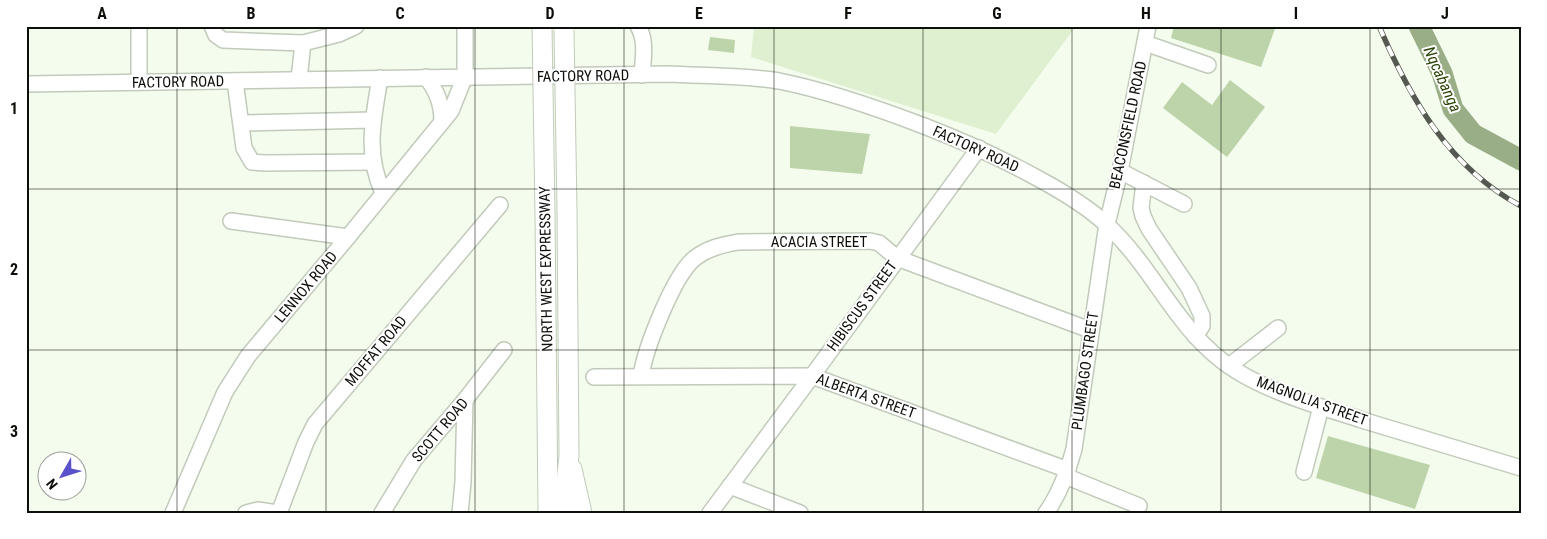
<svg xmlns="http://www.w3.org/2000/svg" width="1547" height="539" viewBox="0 0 1547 539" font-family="'Roboto Condensed',sans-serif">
  <rect width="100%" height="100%" fill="#f4fded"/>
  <polygon fill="#def0cf" points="752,26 1076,26 996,134 751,57 754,27"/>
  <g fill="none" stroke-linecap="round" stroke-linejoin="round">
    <polyline stroke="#99ae86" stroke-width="21" points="1419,26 1442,73 1453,109 1473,134 1521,160"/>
  </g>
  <g fill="#bdd3aa">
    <polygon points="1174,26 1276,26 1261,67 1171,38"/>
    <polygon points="710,37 735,40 734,53 708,50"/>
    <polygon points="1230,80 1265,107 1227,157 1163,108 1182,82 1212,105"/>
    <polygon points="790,126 870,134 862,174 790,168"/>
    <polygon points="1328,436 1430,465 1415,509 1316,478"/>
  </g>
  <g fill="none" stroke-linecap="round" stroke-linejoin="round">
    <g stroke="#c1cabb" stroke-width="18">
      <g id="minor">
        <polyline points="139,26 139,82"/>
        <polyline points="212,26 216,35 223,40 303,43 339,34 356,26"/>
        <path d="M 638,26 C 647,41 643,59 642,75"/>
        <polyline points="1145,43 1208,65"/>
        <path d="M 426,77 C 437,91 442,104 442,122"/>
        <path d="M 380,78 C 373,120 365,153 383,193"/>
        <polyline points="299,79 303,43"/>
        <polyline points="235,81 244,148 252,162 265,163 373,162"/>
        <path d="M 26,84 L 667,74 C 705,76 742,75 779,81 C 829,91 877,108 924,126 C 963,141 1001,158 1039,179 C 1063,192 1087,206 1107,225 C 1156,270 1177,333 1235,370 C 1271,393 1322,407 1362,420 C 1415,436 1468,452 1521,468"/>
        <polyline points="242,123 373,120"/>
        <polyline points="1120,171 1184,204"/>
        <polyline points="1144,183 1141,208 1143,216 1149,229 1189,288 1202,316 1202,326 1195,336"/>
        <polyline points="231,221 348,237"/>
        <polyline points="1229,366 1278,328"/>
        <path d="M 641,376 C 645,349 674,274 695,258 C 708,248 722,245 738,242 L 870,241 L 879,243 L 897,258 L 1090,330"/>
        <polyline points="594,377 812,376 1068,470"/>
        <polyline points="1304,472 1321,407"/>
        <polyline points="1065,476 1139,506"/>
        <polyline points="730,486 800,513"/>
        <polyline points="173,513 225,392 248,356 348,237 451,111 465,76 465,26"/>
        <polyline points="246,513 258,510 277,513"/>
        <polyline points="279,513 306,442 315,424 500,205"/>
        <polyline points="382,513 414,460 465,400 504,350"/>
        <polyline points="460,513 463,482 465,400"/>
        <polyline points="710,513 812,376 979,148"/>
        <path d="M 1046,513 C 1060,493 1068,471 1074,449 L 1107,224 L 1120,171 L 1148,26"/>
      </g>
    </g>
    <g stroke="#c1cabb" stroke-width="21">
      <g id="major">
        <polyline points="545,215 548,513"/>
        <polyline points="572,469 582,513"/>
        <polyline points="564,513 564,500 569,456 567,210"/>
      </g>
    </g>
    <use href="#minor" stroke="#fff" stroke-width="15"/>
    <use href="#major" stroke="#fff" stroke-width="19"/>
    <g stroke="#555951" stroke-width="5.5">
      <path id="rail" d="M 1379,26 C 1410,98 1449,168 1521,206"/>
    </g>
    <use href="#rail" stroke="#fff" stroke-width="4" stroke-dasharray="11" stroke-linecap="butt"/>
    <g stroke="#c1cabb" stroke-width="21" stroke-linecap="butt">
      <g id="major-bridge">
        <polyline points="542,26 545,215"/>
        <polyline points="564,30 567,210"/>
      </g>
    </g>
    <use href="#major-bridge" stroke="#fff" stroke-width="19"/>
  </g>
  <path fill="none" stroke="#0d0f0a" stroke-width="1" stroke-opacity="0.55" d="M 177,26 L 177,513M 326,26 L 326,513M 475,26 L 475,513M 624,26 L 624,513M 774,26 L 774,513M 923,26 L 923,513M 1072,26 L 1072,513M 1221,26 L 1221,513M 1370,26 L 1370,513M 26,189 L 1521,189M 26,350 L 1521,350"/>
  <g text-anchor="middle" stroke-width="4" stroke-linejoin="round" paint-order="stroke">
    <g font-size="15" fill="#0d0f0a" stroke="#fff">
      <text transform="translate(583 76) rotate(-1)" y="5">FACTORY ROAD</text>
      <text transform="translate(178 82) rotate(-1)" y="5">FACTORY ROAD</text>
      <text transform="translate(1128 125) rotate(-78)" y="5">BEACONSFIELD ROAD</text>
      <text transform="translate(976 149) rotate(24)" y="5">FACTORY ROAD</text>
      <text x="819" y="247">ACACIA STREET</text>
      <text transform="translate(546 269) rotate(-91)" y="5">NORTH WEST EXPRESSWAY</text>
      <text transform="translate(306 287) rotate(-50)" y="5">LENNOX ROAD</text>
      <text transform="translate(862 306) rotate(-54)" y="5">HIBISCUS STREET</text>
      <text transform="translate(376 351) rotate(-50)" y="5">MOFFAT ROAD</text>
      <text transform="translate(1085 371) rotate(-82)" y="5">PLUMBAGO STREET</text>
      <text transform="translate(866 396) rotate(20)" y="5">ALBERTA STREET</text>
      <text transform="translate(1312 401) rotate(20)" y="5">MAGNOLIA STREET</text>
      <text transform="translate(440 430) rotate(-50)" y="5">SCOTT ROAD</text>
    </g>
    <g font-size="16" font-style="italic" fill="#2c4608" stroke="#fff">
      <text transform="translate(1443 79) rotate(66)" y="6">Nqcabanga</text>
    </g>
  </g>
  <rect width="1547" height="539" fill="none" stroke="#ffffff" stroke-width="55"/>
  <g transform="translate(62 476) rotate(231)"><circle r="24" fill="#ffffff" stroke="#9e9f9d"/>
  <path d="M0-4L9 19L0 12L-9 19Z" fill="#5a52ca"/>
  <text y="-8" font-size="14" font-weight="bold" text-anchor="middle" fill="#0d0f0a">N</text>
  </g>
  <rect x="28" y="28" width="1492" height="484" fill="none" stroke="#0d0f0a" stroke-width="2"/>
  <g font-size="16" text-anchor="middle" font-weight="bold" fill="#0d0f0a">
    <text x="102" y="19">A</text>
    <text x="251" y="19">B</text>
    <text x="400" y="19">C</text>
    <text x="550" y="19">D</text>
    <text x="699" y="19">E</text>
    <text x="848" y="19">F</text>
    <text x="997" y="19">G</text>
    <text x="1146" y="19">H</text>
    <text x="1296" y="19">I</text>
    <text x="1445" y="19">J</text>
    <text x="14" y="114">1</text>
    <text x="14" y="275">2</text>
    <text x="14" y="437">3</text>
  </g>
</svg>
